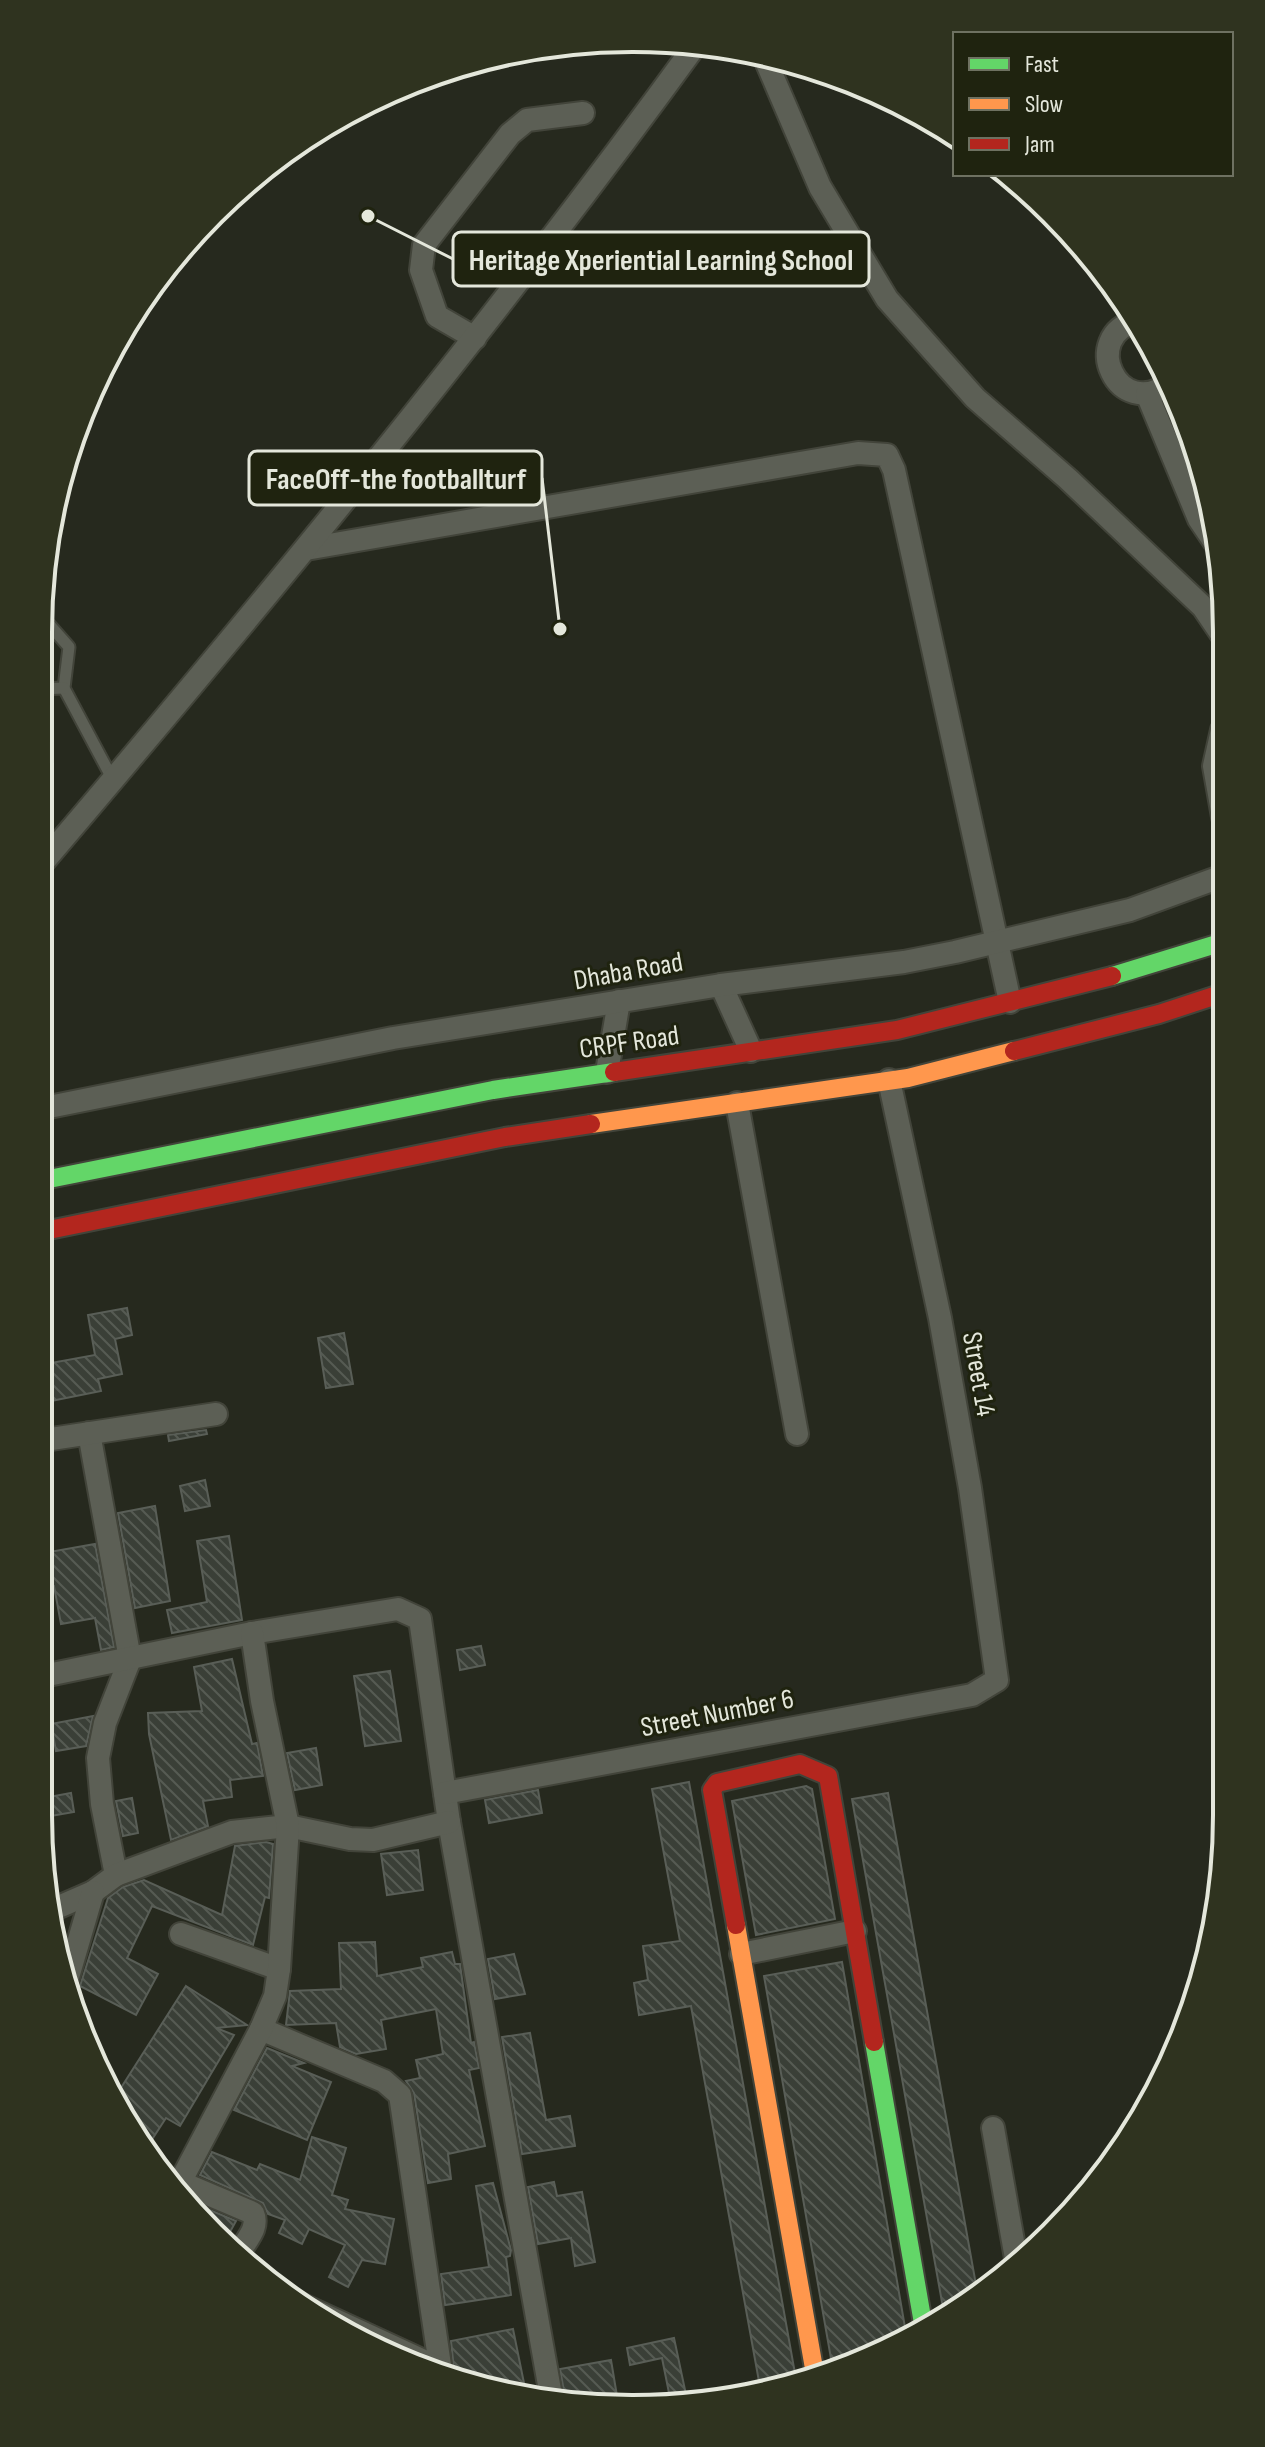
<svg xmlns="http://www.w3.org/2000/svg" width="1265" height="2447" viewBox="0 0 1265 2447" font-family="'Sofia Sans Condensed',sans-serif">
  <defs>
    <pattern id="building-back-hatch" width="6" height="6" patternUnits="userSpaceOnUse" patternTransform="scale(2)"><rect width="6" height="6" fill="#3a3f37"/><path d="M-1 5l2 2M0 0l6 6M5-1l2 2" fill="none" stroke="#565b53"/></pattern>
  </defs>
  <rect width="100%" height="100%" fill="#26291e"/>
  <g fill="url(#building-back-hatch)" stroke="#595e57" stroke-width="2">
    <polygon points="127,1308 132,1335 115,1339 122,1374 98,1379 101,1391 46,1402 40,1365 95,1355 88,1315"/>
    <polygon points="344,1333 353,1384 326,1388 318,1338"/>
    <polygon points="206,1430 207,1434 169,1441 168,1435"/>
    <polygon points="205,1480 210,1506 185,1511 180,1486"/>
    <polygon points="155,1506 170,1601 135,1608 118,1513"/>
    <polygon points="229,1536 242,1620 172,1633 167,1610 207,1602 197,1541"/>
    <polygon points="95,1544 114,1647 101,1650 95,1618 61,1624 54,1586 38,1588 38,1554"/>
    <polygon points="481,1646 485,1665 460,1670 457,1650"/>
    <polygon points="232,1659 252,1744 257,1743 263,1776 230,1780 232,1797 203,1801 208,1826 171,1840 149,1734 148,1713 202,1711 194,1667"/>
    <polygon points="390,1671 401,1741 365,1746 354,1676"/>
    <polygon points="93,1716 86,1746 56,1751 51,1724"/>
    <polygon points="316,1748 322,1785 295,1790 287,1753"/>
    <polygon points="689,1782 796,2379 760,2387 691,2006 639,2015 634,1983 648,1980 643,1946 680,1941 652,1789"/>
    <polygon points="806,1786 812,1789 835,1919 756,1935 732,1801"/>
    <polygon points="538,1790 542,1813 489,1823 485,1800"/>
    <polygon points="71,1793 74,1812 39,1818 38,1799"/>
    <polygon points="888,1793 978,2296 945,2319 852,1799"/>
    <polygon points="132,1798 138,1833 123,1836 116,1801"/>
    <polygon points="266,1842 273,1844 269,1898 265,1897 253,1945 152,1906 127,1958 158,1974 136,2015 80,1986 108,1898 123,1887 144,1880 222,1915 235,1846"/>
    <polygon points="418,1850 423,1890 387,1895 381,1854"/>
    <polygon points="375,1942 377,1976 423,1967 421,1958 452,1952 455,1964 460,1964 471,2043 474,2042 479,2068 469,2070 485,2146 448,2154 451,2179 428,2183 414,2093 406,2081 420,2078 416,2060 443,2054 436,2009 381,2020 386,2049 356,2054 340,2047 336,2023 286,2025 290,1991 341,1989 339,1943"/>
    <polygon points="514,1954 525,1994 495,1999 488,1959"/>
    <polygon points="842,1962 907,2339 860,2364 833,2370 764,1976"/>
    <polygon points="186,1986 247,2025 216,2028 234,2035 180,2126 166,2118 151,2141 142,2141 117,2094"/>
    <polygon points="530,2033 546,2120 570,2116 575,2146 522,2154 502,2037"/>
    <polygon points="267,2048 304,2063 292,2066 331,2082 307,2140 234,2110"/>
    <polygon points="312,2137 346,2148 332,2195 348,2200 345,2209 394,2219 385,2264 362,2260 348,2287 329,2277 345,2245 309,2229 302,2244 279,2233 285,2220 268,2214 263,2203 200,2175 212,2152 257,2170 260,2164 300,2180"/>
    <polygon points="554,2182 557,2196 582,2192 595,2262 575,2266 571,2238 538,2244 528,2187"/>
    <polygon points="493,2183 511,2250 510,2256 506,2257 511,2295 445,2305 441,2274 489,2267 476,2186"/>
    <polygon points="186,2200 236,2221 230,2232 206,2219"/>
    <polygon points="513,2329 526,2393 479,2389 455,2378 451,2341"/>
    <polygon points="674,2338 688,2404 672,2408 662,2358 630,2365 627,2348"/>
    <polygon points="611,2360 618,2402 565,2397 560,2369"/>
  </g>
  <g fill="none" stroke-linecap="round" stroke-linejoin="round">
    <g stroke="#42443a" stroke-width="15">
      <g id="lane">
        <polyline points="39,613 69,647 64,688 113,780"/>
        <polyline points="39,689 64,688"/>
      </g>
    </g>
    <g stroke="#42443a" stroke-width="26">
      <g id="street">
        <polyline points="763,54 820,187 887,299 975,398 1068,479 1203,607 1222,635"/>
        <path d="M 1137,321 C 1079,335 1117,423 1170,383"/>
        <polyline points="475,338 437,316 421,270 424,245 510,134 527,120 583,113"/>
        <polyline points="1147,394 1199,519 1222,553"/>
        <polyline points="306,549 858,453 887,455 894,470 1010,1002"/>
        <polyline points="1222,730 1214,766 1223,817"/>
        <path d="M 39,867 C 267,599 490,328 697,43"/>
        <polyline points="721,985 751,1051"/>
        <polyline points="607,1072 619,1001"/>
        <polyline points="737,1103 797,1434"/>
        <polyline points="39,1109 393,1038 721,985 904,962 955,952 1130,910 1223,876"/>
        <polyline points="89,1433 130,1659 105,1723 98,1758 102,1804 116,1875"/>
        <polyline points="38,1441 216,1414"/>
        <polyline points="38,1677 252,1633 398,1609 420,1619 449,1822 551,2396"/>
        <polyline points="445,1793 972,1695 997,1680 970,1488 940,1318 889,1080"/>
        <polyline points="54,1909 93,1892 116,1875 232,1832 288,1826 350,1839 373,1840 449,1822"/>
        <polyline points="181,1934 279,1969"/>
        <polyline points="741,1954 855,1931"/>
        <polyline points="66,1984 93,1892"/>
        <polyline points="261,2029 384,2081 400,2095 441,2372"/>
        <polyline points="993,2128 1017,2264"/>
        <path d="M 180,2182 L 253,2213 C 259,2227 248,2238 240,2251"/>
        <polyline points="176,2190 261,2029 275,1996 279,1969 288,1826 262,1701 252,1633"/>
        <polyline points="294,2301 441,2369"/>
      </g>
    </g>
    <g stroke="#42443a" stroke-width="22">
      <g id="fast">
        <polyline points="1112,976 1223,942"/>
        <polyline points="39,1181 493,1090 614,1072"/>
        <polyline points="874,2042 924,2329"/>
      </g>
    </g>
    <g stroke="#42443a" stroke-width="22">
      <g id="slow">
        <polyline points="591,1124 908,1078 1014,1051"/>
        <polyline points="736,1925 815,2374"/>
      </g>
    </g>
    <g stroke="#42443a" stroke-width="22">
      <g id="jam">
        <polyline points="1014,1051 1159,1014 1223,993"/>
        <polyline points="614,1072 897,1030 1112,976"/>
        <polyline points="39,1232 505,1137 591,1124"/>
        <polyline points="736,1925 712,1790 717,1783 800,1764 828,1776 874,2042"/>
      </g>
    </g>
    <use href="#lane" stroke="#5c5f55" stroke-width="11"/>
    <use href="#street" stroke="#5c5f55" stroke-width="22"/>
    <use href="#fast" stroke="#63d668" stroke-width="18"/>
    <use href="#slow" stroke="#ff974d" stroke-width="18"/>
    <use href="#jam" stroke="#b3261e" stroke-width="18"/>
  </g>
  <g text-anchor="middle" stroke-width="6" stroke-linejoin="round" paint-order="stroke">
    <g font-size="28" fill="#e4e7db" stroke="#1f230f">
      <text transform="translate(628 970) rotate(-10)" y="10">Dhaba Road</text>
      <text transform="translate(629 1041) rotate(-8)" y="10">CRPF Road</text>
      <text transform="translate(980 1374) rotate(80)" y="10">Street 14</text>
      <text transform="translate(717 1712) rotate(-11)" y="10">Street Number 6</text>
    </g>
  </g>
  <path d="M0 0H1265V2447H0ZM632 52H633A580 580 0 0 1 1213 632V1815A580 580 0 0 1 633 2395H632A580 580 0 0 1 52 1815V632A580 580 0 0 1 632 52Z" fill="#2f331f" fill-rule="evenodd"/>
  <path fill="none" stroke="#e4e7db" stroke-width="4" d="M632 52H633A580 580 0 0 1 1213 632V1815A580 580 0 0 1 633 2395H632A580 580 0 0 1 52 1815V632A580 580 0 0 1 632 52Z"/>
  <path fill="none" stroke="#e4e7db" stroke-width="3" d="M368 216L453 259M560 629L542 478"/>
  <g fill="#e4e7db" stroke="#1f230f" stroke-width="3">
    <circle cx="368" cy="216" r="8"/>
    <circle cx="560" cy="629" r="8"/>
  </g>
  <g fill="#1f230f" stroke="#e4e7db" stroke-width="3">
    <rect x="453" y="232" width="416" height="54" rx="8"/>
    <rect x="249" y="451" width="293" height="54" rx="8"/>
  </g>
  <g font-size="30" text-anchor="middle" font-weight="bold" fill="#e4e7db">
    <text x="661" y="270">Heritage Xperiential Learning School</text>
    <text x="396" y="489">FaceOff-the footballturf</text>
  </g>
  <rect x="953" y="32" width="280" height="144" fill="#1f230f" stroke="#6e7161" stroke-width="2"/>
  <rect x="969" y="58" width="40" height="12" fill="#63d668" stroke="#6e7161" stroke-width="2"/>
  <text x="1025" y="72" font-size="24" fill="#e4e7db">Fast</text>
  <rect x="969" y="98" width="40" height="12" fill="#ff974d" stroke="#6e7161" stroke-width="2"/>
  <text x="1025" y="112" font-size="24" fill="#e4e7db">Slow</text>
  <rect x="969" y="138" width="40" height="12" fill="#b3261e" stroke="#6e7161" stroke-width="2"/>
  <text x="1025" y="152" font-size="24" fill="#e4e7db">Jam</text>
</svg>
